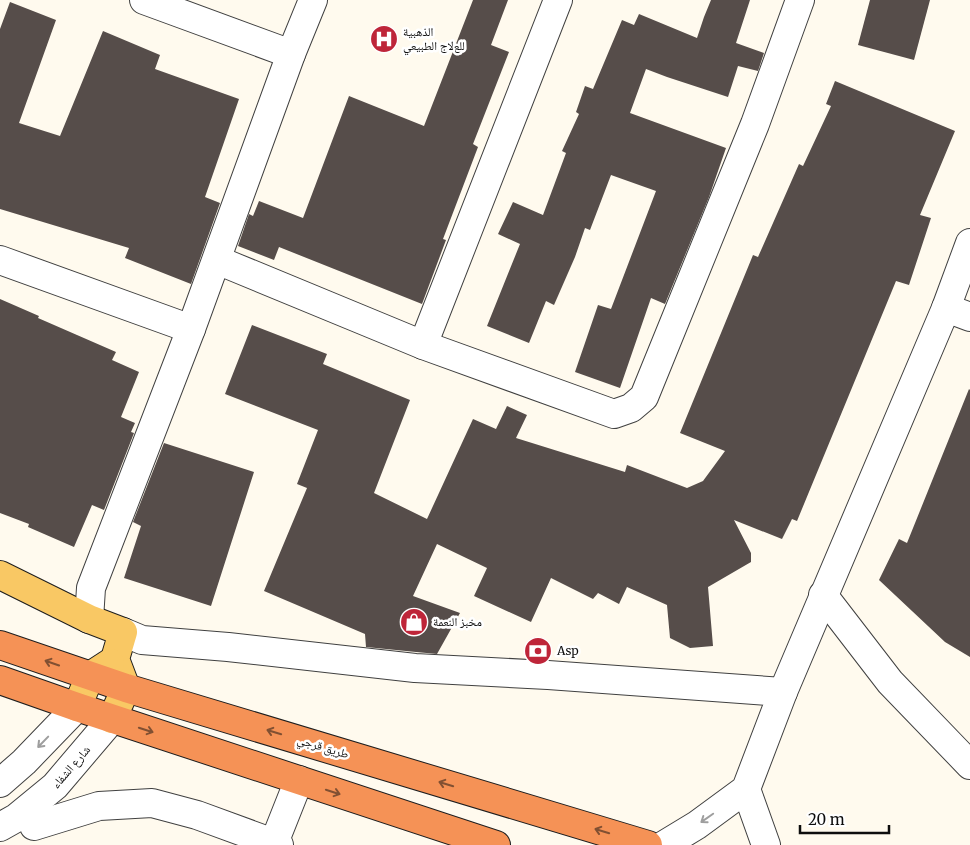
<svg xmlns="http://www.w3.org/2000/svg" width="970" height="845" viewBox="0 0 970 845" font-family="Merriweather,'Noto Naskh Arabic',serif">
  <rect width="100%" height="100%" fill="#fffaee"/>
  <g fill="#564d4a">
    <polygon points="473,0 508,0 491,45 509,52 473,144 478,147 443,239 446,240 422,304 279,247 274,260 238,246 249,214 253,216 259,201 303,218 349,96 424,126"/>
    <polygon points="711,0 750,0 736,43 764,53 758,71 738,66 728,97 667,77 646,69 630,113 726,148 709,197 665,304 651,298 620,388 575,372 598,305 611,309 656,191 611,175 590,230 585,228 575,257 554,305 546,301 529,343 487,326 520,244 498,234 513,202 543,215 566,153 562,151 579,114 576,112 585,86 593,89 622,20 634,25 639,14 697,38 704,17"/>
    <polygon points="870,0 930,0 914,60 858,45"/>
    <polygon points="10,2 56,20 19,123 60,136 103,31 160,55 155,69 239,99 205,197 220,203 191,284 125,258 129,248 0,209 0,29"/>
    <polygon points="835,81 955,131 920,215 931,218 909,285 896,281 797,521 792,519 782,539 734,520 751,553 751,562 708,587 713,646 690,648 670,638 667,605 627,587 619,604 598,593 593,599 551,578 531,622 474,596 487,568 437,544 413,596 460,613 437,654 416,652 366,647 365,634 264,591 307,488 297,484 318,430 225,394 252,325 327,354 323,364 410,400 374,493 427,519 473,419 496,429 507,406 527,415 516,438 625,472 627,465 687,488 703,481 725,451 680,433 753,255 758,257 799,164 803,166 831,106 826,104"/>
    <polygon points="0,299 39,316 38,318 116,352 112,360 139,372 121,417 135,423 131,432 134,433 104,510 92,505 74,547 28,527 29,524 0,513"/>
    <polygon points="969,389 970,390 970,657 945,642 879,580 899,539 907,543"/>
    <polygon points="164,443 254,472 211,606 124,578 141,526 133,522"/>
  </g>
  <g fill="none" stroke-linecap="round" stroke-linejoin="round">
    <g stroke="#404040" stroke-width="30">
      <g id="minor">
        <polyline points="144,0 291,54"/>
        <polyline points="0,260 191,329"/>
        <polyline points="217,260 423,345 614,414 631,408 644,397 755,124 800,0"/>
        <polyline points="946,308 970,317"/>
        <polyline points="423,345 558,0"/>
        <polyline points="823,595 890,682 970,765"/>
        <polyline points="89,619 91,588 191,329 291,54 313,0"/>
        <polyline points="123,632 142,640 228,647 415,668 548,675 783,692"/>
        <polyline points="0,783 24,762 77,707"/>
        <polyline points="746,789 766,845"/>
        <polyline points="34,826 99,806 152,803 197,815 279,845"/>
        <polyline points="0,827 16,818 55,786 112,719"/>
        <polyline points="274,843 299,780"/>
        <polyline points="664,845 697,825 746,789 783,692 946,308 970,243"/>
      </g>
    </g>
    <g stroke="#1e1e1e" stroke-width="30">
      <g id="major">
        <polyline points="0,575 89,619 123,632 115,659 126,688 112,719"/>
        <polyline points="77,707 90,676 110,663"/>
      </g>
    </g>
    <g stroke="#1e1e1e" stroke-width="30">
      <g id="highway">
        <polyline points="0,645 126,688 648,845"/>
        <polyline points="0,680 77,707 496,845"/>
      </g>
    </g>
    <use href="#minor" stroke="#fff" stroke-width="28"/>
    <use href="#major" stroke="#f9c864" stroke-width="28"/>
    <use href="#highway" stroke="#f59256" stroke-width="28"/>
  </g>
  <defs><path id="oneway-shaft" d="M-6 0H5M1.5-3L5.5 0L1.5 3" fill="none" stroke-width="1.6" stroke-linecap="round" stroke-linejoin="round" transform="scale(1.25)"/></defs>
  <g stroke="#815032">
    <use href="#oneway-shaft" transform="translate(52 663) rotate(-161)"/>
    <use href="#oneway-shaft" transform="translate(146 730) rotate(18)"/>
    <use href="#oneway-shaft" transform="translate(274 732) rotate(-163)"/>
    <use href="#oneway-shaft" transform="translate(446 784) rotate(-163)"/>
    <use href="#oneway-shaft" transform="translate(333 792) rotate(18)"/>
    <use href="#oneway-shaft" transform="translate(602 831) rotate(-163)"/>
  </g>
  <g stroke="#9e9e9e">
    <use href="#oneway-shaft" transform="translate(43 742) rotate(134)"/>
    <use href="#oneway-shaft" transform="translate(707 818) rotate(145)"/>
  </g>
  <defs>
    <g id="hospital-disc" transform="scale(1.4375)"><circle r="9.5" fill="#be2539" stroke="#fff"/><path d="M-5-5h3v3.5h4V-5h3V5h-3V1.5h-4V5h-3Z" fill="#fff"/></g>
    <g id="shop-disc" transform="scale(1.4375)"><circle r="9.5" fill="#be2539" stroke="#fff"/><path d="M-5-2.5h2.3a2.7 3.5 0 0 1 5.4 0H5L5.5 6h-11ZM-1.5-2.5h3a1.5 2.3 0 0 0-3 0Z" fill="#fff"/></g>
    <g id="bank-disc" transform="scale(1.4375)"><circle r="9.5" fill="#be2539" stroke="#fff"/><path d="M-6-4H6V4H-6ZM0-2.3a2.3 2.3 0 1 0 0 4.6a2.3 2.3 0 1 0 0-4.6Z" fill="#fff"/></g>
  </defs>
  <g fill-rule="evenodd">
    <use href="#hospital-disc" x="384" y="39"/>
    <use href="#shop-disc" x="414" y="622"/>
    <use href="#bank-disc" x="538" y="651"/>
  </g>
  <g text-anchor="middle" stroke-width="5" stroke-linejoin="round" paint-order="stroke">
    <g font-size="12" fill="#0d0d0d" stroke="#fff" text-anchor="start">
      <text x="403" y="36">الذهبية<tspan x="403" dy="14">للعﻻج الطبيعي</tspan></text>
      <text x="433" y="626">مخبز النعمة</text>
      <text x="557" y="655">Asp</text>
    </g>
    <g font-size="12" fill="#0d0d0d" stroke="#fff">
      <text transform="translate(323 747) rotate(17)" y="4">طريق قرجي</text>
      <text transform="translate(71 767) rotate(-49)" y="4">شارع الشفاء</text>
    </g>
  </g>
  <path d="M800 825v8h89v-8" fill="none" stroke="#0d0d0d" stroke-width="2.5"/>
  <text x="808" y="825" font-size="15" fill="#0d0d0d" stroke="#ffffff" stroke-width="4" paint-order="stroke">20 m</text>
</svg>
